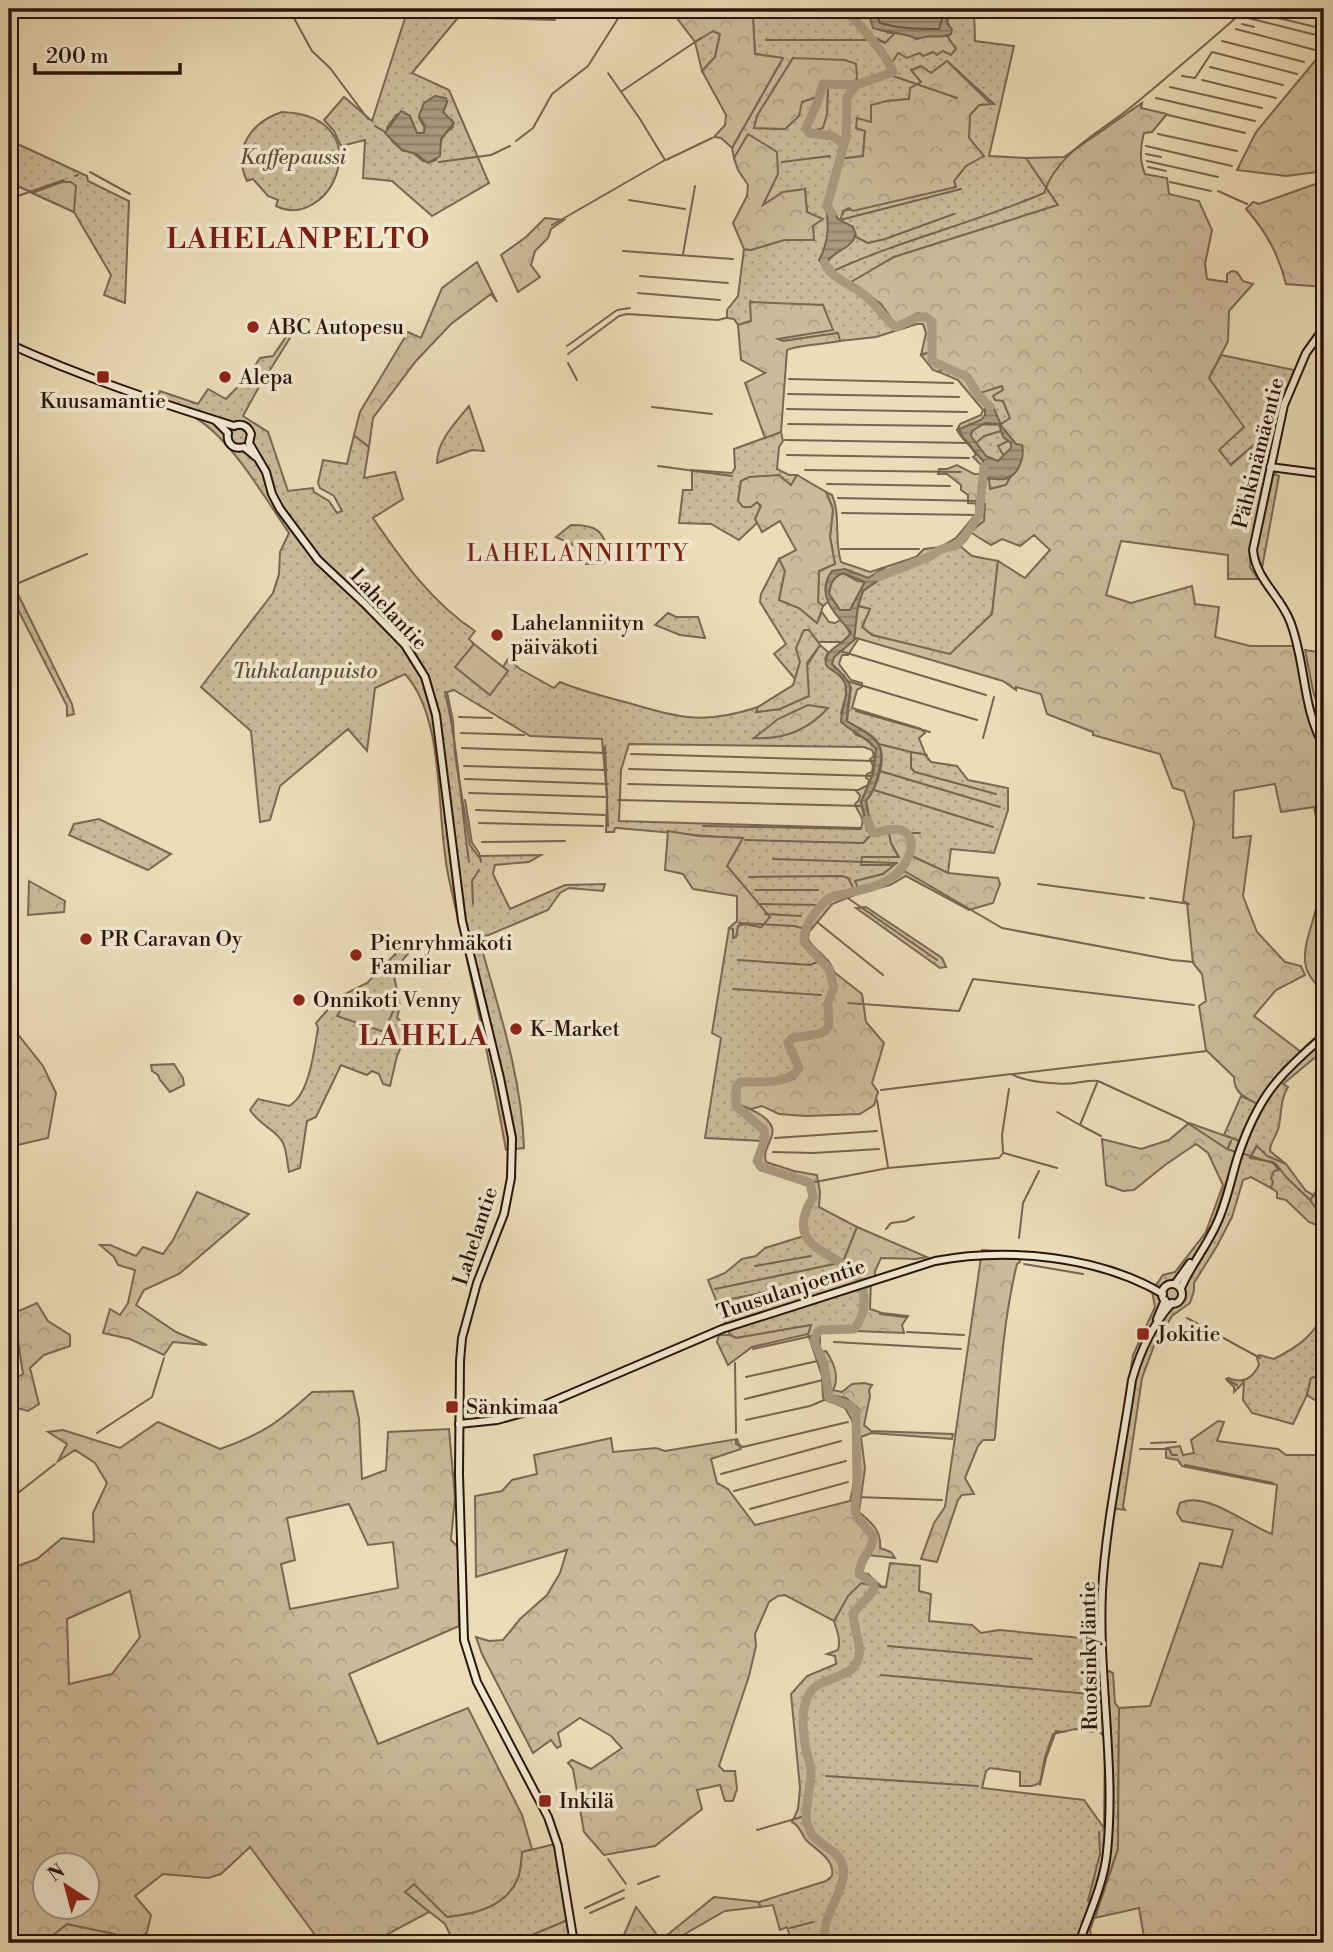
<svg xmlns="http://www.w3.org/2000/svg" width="1333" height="1952" viewBox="0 0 1333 1952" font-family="'Libre Bodoni',serif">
  <defs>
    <pattern id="grass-dots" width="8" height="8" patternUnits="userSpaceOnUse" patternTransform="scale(1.75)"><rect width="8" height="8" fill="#cabb9a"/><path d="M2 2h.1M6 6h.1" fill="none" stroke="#aea083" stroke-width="1.8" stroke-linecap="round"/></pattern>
    <pattern id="forest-crowns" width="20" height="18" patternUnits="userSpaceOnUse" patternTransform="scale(1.75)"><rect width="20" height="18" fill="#cabb9a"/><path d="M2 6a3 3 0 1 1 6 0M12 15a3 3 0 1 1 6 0" fill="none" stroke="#aea083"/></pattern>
    <pattern id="water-rules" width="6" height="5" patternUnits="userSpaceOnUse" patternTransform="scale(1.75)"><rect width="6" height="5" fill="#a9997d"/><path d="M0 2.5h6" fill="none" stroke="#8a7c65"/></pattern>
  </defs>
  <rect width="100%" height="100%" fill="#ebddb8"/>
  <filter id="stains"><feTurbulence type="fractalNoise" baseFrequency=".00286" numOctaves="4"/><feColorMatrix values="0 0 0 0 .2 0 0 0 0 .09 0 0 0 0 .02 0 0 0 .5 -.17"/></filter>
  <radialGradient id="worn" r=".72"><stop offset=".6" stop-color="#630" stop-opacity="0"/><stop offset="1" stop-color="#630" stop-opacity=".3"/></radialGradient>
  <g fill="url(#grass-dots)" stroke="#7a6852" stroke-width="2" fill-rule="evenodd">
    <path d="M 452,9 L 470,9 L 456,20 L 412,73 L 449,90 L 489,183 L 432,216 L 392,181 L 363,178 L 365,140 L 341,146 L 334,131 L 324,120 L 344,97 L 372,121 L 406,15 L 450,18 ZM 447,102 L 443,112 L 446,117 L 452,120 L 453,127 L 443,135 L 436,160 L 431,162 L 423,161 L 412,152 L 402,150 L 392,141 L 387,128 L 396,115 L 404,112 C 413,118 410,130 421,135 L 426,130 L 419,118 Z"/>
    <path d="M 823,9 L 867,9 L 888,33 L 895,33 L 886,43 L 875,38 L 898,53 L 920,53 L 923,56 L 933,52 L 956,49 L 947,36 L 951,34 L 947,19 L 951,16 L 951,9 L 974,9 L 975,41 L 1014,46 L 989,156 L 1026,158 L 1058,205 L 894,257 L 852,282 L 881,304 L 891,321 L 902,322 L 918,313 L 932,322 L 933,351 L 921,355 L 926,333 L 923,324 L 917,324 L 876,337 L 840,341 L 837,333 L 783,341 L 776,338 L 751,302 L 751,321 L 738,325 L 734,319 L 727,318 L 727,310 L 738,296 L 744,249 L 751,250 L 784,240 L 813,240 L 807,212 L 805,189 L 763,206 L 777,152 L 748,135 L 734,158 L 732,148 L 783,58 L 755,54 L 753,17 L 825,14 ZM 793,58 L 828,85 L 827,114 L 808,117 L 817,97 L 802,102 L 785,129 L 754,128 L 757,116 ZM 947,61 L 994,104 L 979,105 L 970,115 L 966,166 L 954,181 L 955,187 L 843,211 L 839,159 L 863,156 L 865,131 L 857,119 L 872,123 L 887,101 L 910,99 L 922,82 L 912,70 L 931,73 Z"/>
    <polygon points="713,31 720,34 715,57 702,71 695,42"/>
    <path d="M 282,112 C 383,116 331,233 276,206 L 278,200 L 268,196 L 253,179 L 247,181 C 232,149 251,122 282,112 Z"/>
    <polygon points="9,140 87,176 88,181 129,201 125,303 104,295 111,275 74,212 9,182"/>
    <polygon points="290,331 293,333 262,383 249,375 260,358 273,356"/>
    <polygon points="1221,355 1294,370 1276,426 1230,465 1218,450 1209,378"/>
    <path d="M 946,365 L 1002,386 L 1003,390 L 994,396 L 1003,401 L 1011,418 L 984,436 L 1004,430 L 1010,440 L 999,446 L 1020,459 L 1006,485 L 990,489 L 980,480 L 982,466 L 973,457 L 976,455 C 970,444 962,440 957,430 L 960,424 L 981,415 L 983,410 L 958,380 L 939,372 Z"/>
    <path d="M 247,377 L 260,385 L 243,416 L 268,432 L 288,491 L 313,488 L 314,492 L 329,501 L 337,513 L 342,511 L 334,496 L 320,488 L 318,483 L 323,460 L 347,464 L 354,435 L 369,447 L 364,478 L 395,472 L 403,499 L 373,518 C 401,559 432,603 475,631 L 469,639 L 474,644 L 456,667 L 489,694 L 508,671 L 503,667 L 508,659 L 520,669 L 554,688 L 560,682 C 584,692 607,697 632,704 C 684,719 706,724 758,707 L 757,712 L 780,709 L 820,645 L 828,652 L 825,659 L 846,683 L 846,696 L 841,713 L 856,735 L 865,738 L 876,749 L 873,774 L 861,802 L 867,830 L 870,827 L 866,801 C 877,787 890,755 875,739 C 869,732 856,727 847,721 L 851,687 L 831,664 L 834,657 L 856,638 L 859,638 L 848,655 L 842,655 L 839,664 L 851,680 L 862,683 L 862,687 L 857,690 L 852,708 L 921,729 L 925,733 L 919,738 L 926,756 L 931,762 L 957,766 L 968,780 L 1008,788 L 1008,810 L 994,853 L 951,849 L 948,873 L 911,856 L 912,847 L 888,828 L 891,843 L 899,858 L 862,865 L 896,865 L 883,874 L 856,881 L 860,893 L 832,904 L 809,932 L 808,939 C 813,949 825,955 831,965 C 840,980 832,989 830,1004 C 829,1012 830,1020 831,1028 C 815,1042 807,1031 791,1045 L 802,1068 L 794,1079 L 785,1082 L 740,1084 L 737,1104 C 749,1108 777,1119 772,1135 C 769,1146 763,1151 766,1162 L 794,1171 L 817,1175 L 820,1192 L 819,1207 L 857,1227 L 842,1264 C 867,1282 874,1305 856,1331 L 820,1333 L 820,1353 L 826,1351 C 835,1364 841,1381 830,1395 L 846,1398 L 859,1409 L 859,1418 L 852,1420 L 845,1408 L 823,1398 L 822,1376 L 808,1334 L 811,1325 L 736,1338 L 730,1335 L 708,1280 L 725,1273 L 742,1259 L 756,1256 L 765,1248 L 804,1236 L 803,1223 L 813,1193 L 806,1184 L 760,1168 L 756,1160 L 763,1141 L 705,1138 L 721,1038 L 712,1033 L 729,928 L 733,928 L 736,937 L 738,926 L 743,924 L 761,927 L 727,866 L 742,839 L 617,828 L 615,828 L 614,832 L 606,832 L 607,797 L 602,739 L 530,736 L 454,690 L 447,692 L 453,721 L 455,755 L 470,845 L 478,856 L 541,855 L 529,862 L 495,865 L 493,874 L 510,909 L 565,885 L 605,884 L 603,891 L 569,888 L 560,893 L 548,910 L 479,939 C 498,1007 522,1077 524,1148 L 506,1150 C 490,1059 469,969 449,879 C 435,819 447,720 405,674 L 375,688 L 367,751 L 348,729 L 280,786 L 270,820 L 260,822 L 251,731 L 201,687 L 273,593 L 279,574 L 280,552 L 289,533 C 265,498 229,435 192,416 C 181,410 167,407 156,403 L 160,391 L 198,404 L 208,389 L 226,399 ZM 629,744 L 864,747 L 872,750 L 874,756 L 870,759 L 873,766 L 872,772 L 867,774 L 866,778 L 869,780 L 868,785 L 856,791 L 860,795 L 859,800 L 855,804 C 857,813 866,817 861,828 L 619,821 L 621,770 Z"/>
    <path d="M 469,406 L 484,451 L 472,450 L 437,463 C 437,441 455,423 469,406 Z"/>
    <polygon points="781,432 783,441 779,447 777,469 789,475 797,475 792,485 741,481 738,501 757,501 761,507 755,518 757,523 739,540 711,524 679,523 683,490 692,490 692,470 732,473 735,468 734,449"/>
    <polygon points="1275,474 1279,476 1262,568 1256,553 1271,476"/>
    <path d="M 826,492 L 832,495 C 841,515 834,540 841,562 L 870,572 L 916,557 L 924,549 L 940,547 L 956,538 L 976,514 L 976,504 L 985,504 L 984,521 L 970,532 L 960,546 L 972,556 L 998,561 L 992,614 L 950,655 L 872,635 L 862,627 L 870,609 L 858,606 L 863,591 L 888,574 L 868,578 L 846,570 L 832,571 C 825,582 823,590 829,601 L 823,606 L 818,602 L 819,570 L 835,564 L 830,537 L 833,509 Z"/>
    <path d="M 571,525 C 598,525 602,530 611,555 L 604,563 L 586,564 L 580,548 L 556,537 Z"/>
    <polygon points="779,559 785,571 779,600 799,608 817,623 822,612 829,622 835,623 842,619 851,635 843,642 818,642 809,630 796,648 800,662 795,679 774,654 786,644 760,602 761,594"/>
    <polygon points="9,576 72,704 74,714 67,716 67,706 9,592"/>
    <polygon points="668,613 676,617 698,617 705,638 680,635 655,625"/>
    <polygon points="99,819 171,854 148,870 69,835 74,824"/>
    <polygon points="866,907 942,958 946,967 940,968 856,908"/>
    <path d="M 406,943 L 413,948 L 393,971 L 400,1006 L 397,1018 L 409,1028 L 397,1056 L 390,1086 L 383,1084 L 379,1074 L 372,1071 L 367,1075 L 341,1065 L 316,1117 L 307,1121 L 300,1168 L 289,1172 C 287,1163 287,1151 283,1143 C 278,1131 259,1125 250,1110 L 258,1099 L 289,1106 C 310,1094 314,1050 318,1028 L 316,1023 L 339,997 L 367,983 Z"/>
    <path d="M 1324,1029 L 1324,1050 L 1283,1084 L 1288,1087 C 1280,1100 1282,1111 1279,1125 C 1278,1135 1270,1141 1270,1151 L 1286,1164 L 1267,1156 L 1256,1147 L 1250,1157 L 1273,1162 L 1279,1171 L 1271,1188 L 1251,1177 L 1243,1180 L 1232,1217 L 1217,1246 L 1194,1283 L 1194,1291 L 1190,1303 L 1172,1316 L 1154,1346 L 1142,1378 L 1123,1507 L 1125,1510 L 1110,1508 L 1133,1355 L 1155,1307 L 1152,1291 L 1163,1275 L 1175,1272 L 1213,1223 L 1240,1141 L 1224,1135 L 1241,1096 L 1258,1104 L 1283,1068 Z"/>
    <path d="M 1324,1315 L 1324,1333 L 1320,1340 L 1320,1376 L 1311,1378 L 1307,1395 L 1293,1424 L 1252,1413 L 1243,1400 L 1244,1382 L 1234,1392 L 1234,1387 L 1227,1380 L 1228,1378 C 1243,1384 1252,1379 1259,1365 L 1257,1358 L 1259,1355 L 1274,1359 C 1299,1346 1309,1339 1324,1315 Z"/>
    <path d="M 890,1563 L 920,1566 L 919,1591 L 931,1594 L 929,1621 L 972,1625 L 981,1633 L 999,1630 L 1092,1639 L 1096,1665 L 1113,1673 L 1115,1703 L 1119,1708 L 1118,1849 L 1090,1930 L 1093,1943 L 792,1943 L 787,1927 L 780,1930 L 773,1905 L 760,1907 L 759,1902 L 826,1881 L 832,1876 C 835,1859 817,1851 806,1840 C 801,1833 800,1826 792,1822 L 798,1809 L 800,1788 L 791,1694 L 807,1676 L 836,1664 L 835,1656 L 827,1654 L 838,1650 C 841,1640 837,1631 834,1621 L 848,1595 L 861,1583 L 886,1587 ZM 1075,1729 L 1101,1733 L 1105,1739 L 1104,1828 L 1084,1800 L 982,1788 L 986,1771 L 990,1768 L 1020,1772 L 1020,1786 L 1032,1786 L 1040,1783 L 1045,1757 L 1053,1734 Z"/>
    <path d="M 555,1844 L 568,1920 L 513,1943 L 454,1943 L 445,1924 L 404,1892 L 414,1883 L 447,1917 C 474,1914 505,1907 517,1880 C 521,1872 521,1860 522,1852 Z"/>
    <polygon points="67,1924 115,1934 127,1943 43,1943"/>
  </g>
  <g fill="url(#forest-crowns)" stroke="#7a6852" stroke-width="2" fill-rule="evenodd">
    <polygon points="670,9 823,9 825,15 753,17 755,54 783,58 732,148 721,138 714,137 725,125 726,115 702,71 715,57 720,34 713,31 695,42"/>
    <polygon points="895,33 909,34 917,39 926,35 947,36 956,49 951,55 943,51 937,55 933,52 923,56 920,53 907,58 898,53 891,64 873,38 885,43"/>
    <polygon points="1324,50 1324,171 1286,176 1237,170 1256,132"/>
    <polygon points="793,58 845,60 856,64 857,78 853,86 828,85 827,114 823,128 810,132 808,117 816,97 802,102 799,116 785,129 754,128 757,116"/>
    <polygon points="947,61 991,104 979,105 970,115 969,138 984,156 966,166 954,181 956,187 853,211 849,208 843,211 839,225 826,206 839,159 863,156 865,131 856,128 857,118 871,122 871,105 887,101 909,99 910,88 921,82 911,70 921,66 931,73"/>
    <path d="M 1142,103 L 1141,108 L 1167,114 L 1152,132 L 1144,133 C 1140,147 1139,160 1145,174 L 1167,178 L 1169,194 L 1199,201 L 1212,230 L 1205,264 L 1207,279 L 1227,282 L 1227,274 L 1232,271 L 1237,272 L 1243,281 L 1253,284 L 1229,311 L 1228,341 L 1209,378 L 1244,427 L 1219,450 L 1231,465 L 1276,426 L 1250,549 L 1250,567 L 1258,579 L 1228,579 L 1228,555 L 1121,541 L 1106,595 L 1131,603 L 1192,586 L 1195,604 L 1219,607 L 1215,637 L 1250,646 L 1295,646 L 1310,723 L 1324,753 L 1324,993 C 1318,986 1308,977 1306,967 C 1301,947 1314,923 1317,903 C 1324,868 1322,842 1314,807 L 1281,812 L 1275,784 L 1234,791 L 1233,838 L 1251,836 L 1243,896 L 1257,932 L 1285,962 L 1301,966 L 1305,975 L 1276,990 L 1254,1016 L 1301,1052 L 1283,1068 L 1258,1104 C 1244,1097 1234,1093 1234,1077 L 1206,1050 L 1199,1006 L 1206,1001 L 1202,974 L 1193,963 L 1187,903 L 1183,901 L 1194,822 L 1184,791 L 1173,788 L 1160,754 L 1093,735 L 1093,732 L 1047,714 L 1041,694 L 1016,687 L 1016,690 L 1003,681 L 853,637 L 858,606 L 870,609 L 862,627 L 872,635 L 950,654 L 992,614 L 998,561 L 1025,578 L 1050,550 L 1034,535 L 1020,546 L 1002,539 L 991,545 L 970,532 L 984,521 L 985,504 L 968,503 L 968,495 L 961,490 L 961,485 L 947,474 L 938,474 L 939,469 L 947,469 L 957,465 L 974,474 L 981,474 L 980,480 L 989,479 L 990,489 L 1006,485 L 1020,460 L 1009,465 L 998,446 L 1010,440 L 1004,430 L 984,436 L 975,444 L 969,437 C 980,416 984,428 1000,424 C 1004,423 1007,420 1010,418 L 1003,401 L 995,400 L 993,396 L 1003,390 L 1002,386 L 980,393 L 968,374 L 946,365 L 939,372 L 933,370 L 921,355 L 933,351 L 932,321 L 918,313 L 896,325 L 881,304 L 851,282 L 894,257 L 1058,205 L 1026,158 L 1064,157 Z"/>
    <polygon points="748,134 777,152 778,174 763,205 783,192 805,189 807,212 823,219 813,226 814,240 784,240 751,250 744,249 733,223 747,196 748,185 738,170 734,158"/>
    <path d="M 1324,181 L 1324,287 L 1286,284 C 1279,255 1267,232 1246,209 L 1253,202 L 1259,204 Z"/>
    <polygon points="62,182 71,182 76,186 74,212 32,193"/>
    <polygon points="545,218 564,220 551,229 548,238 535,251 531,265 540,277 518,292 501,255 526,237"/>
    <polygon points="477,262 497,302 491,294 451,324 416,361 373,418 369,447 354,435 360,412 408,332 421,338 442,288"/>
    <path d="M 750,302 L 823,305 L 833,330 L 778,339 L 783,341 L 838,333 L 840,341 C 827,344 796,345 787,350 L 781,432 L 765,438 L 745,383 L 765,373 L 741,360 L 738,325 L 751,321 Z"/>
    <polygon points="779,475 791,485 797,475 826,492 833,509 830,537 835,564 819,571 818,602 823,606 817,623 799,608 779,600 785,571 779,559 796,550 780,521 762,532 755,519 761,506 757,502 751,507 743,507 738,501 741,481 749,477"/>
    <path d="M 843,573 L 857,581 L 865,582 L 850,610 L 840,610 L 829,594 C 830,584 833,577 843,573 Z"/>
    <polygon points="804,630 809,630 820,645 807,663 809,696 780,709 756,712 758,707 793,685 800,662 796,648"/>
    <polygon points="1305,650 1324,653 1324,726 1313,691"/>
    <path d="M 808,705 L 828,708 C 808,730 784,740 754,738 L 778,719 Z"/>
    <path d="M 895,827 C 910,831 912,842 912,856 L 948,873 L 998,878 L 1000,884 L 993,903 L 969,910 L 906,876 L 890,885 L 860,893 L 855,881 L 883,874 L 894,865 L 861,865 L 862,857 L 899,857 L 891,843 L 888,828 Z"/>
    <polygon points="668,831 698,836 743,838 727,866 770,917 761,927 743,924 738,926 736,937 733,938 733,929 729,928 737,921 737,896 693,889 683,874 665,870"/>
    <polygon points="29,881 65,901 64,912 28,915"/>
    <polygon points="834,972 862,994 866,1022 884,1043 872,1083 878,1092 874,1105 860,1114 806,1116 779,1114 762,1106 751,1109 737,1104 740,1084 785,1082 794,1079 802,1069 791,1045 794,1039 820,1036 831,1028 830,1002 835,988"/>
    <polygon points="9,1023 43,1066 56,1093 48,1138 9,1147"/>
    <polygon points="174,1064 183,1078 184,1085 170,1092 160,1080 158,1075 152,1071 151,1065"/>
    <polygon points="1189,1123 1240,1141 1213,1223 1205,1234 1223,1185 1208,1153 1196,1144 1165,1165 1134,1190 1123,1191 1106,1185 1102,1139 1141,1149 1169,1140"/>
    <polygon points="1257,1146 1267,1156 1286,1164 1306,1191 1317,1197 1324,1211 1324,1228 1309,1222 1286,1200 1277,1198 1277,1192 1271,1188 1273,1182 1271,1178 1274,1171 1279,1170 1273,1162 1250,1158"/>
    <polygon points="197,1192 249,1214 179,1274 144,1290 136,1305 176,1332 207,1345 173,1342 164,1355 130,1339 103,1333 110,1309 120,1315 128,1303 135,1270 118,1265 114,1257 100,1245 110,1245 136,1256 143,1247 163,1254 173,1240"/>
    <path d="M 857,1227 L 927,1257 L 916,1259 L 881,1258 L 875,1271 L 875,1278 L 871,1281 L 870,1309 L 882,1313 L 908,1316 L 902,1325 L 904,1333 L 856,1331 C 874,1305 867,1282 842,1265 Z"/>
    <path d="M 982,1250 L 1017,1252 L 1020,1262 L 1017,1264 C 1003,1321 1000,1379 995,1437 L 994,1440 L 983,1440 L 978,1446 L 965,1478 L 974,1494 L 962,1495 L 958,1500 L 937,1562 L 921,1559 L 934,1523 L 945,1507 Z"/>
    <polygon points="37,1303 48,1321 70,1335 70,1346 44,1355 30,1368 39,1404 28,1411 17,1408 9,1413 9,1382 23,1374 14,1313"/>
    <polygon points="811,1325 808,1334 752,1347 728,1365 717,1342 719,1335 730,1335 736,1338"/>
    <polygon points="1324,1333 1324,1406 1307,1395 1311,1378 1320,1376 1320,1340"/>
    <path d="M 864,1383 L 872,1385 L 869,1390 L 870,1396 L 864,1425 L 871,1431 L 953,1434 L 952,1439 L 871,1433 L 861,1437 L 865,1468 L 859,1512 C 871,1522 882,1531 880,1548 L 891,1552 L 895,1558 L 868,1555 L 862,1564 L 862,1573 L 868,1574 L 882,1587 L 861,1583 L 848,1596 L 834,1621 L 785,1595 L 778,1596 L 769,1602 L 755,1634 L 756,1646 L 749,1676 L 719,1766 L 724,1771 L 735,1771 L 737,1789 L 733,1801 L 725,1801 L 720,1785 L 697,1790 L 702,1809 L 655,1846 L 604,1855 L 584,1832 L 573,1769 L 568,1763 L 572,1760 L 591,1769 L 622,1748 L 611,1736 L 580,1718 L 558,1733 L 561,1746 L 557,1748 L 551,1740 L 533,1753 L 482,1654 L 476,1637 L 489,1641 L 503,1640 L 520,1619 L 547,1595 L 560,1573 L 567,1550 L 476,1577 L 475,1496 L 502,1491 L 512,1480 L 537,1474 L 534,1455 L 611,1438 L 613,1452 L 656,1448 L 665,1451 L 737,1439 L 741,1449 L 711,1459 L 717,1483 L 728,1489 L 755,1525 L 850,1501 C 856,1477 859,1444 852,1420 L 858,1418 L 859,1409 L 846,1398 L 829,1395 L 833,1390 L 842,1392 L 852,1384 Z"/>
    <path d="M 353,1391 L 359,1419 L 362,1479 L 386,1470 L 388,1432 L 449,1429 L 455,1497 L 451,1540 L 458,1547 L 459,1626 L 349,1674 L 378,1744 L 468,1708 L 522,1815 L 532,1849 L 522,1852 C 521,1860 521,1872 517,1880 C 505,1907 475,1914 447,1917 L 414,1884 L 405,1892 L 429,1912 L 371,1943 L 321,1943 L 250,1847 L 221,1874 L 208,1878 L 163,1874 L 135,1896 L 151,1915 L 147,1932 L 138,1943 L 127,1943 L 115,1934 L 67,1924 L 43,1943 L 9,1943 L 9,1569 L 37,1559 L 62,1538 L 94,1542 L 93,1513 L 107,1483 L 95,1463 L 75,1450 L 58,1461 L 67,1444 L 48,1432 L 63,1430 L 120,1448 L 158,1422 L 220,1449 C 263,1434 279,1422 312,1392 ZM 349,1504 L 368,1545 L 393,1542 L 398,1588 L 290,1609 L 281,1564 L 295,1560 L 287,1518 ZM 130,1591 L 140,1637 L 112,1674 L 69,1684 L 67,1619 ZM 46,1864 L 88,1864 L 88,1906 L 46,1906 Z"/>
    <path d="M 1218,1421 L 1224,1422 L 1217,1441 L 1278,1449 L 1286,1455 L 1324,1455 L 1324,1943 L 1145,1943 L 1139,1908 L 1095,1918 L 1118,1849 L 1119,1708 L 1150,1706 L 1200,1563 L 1222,1567 L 1233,1530 L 1182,1521 L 1177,1513 L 1180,1503 C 1205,1490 1247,1525 1272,1534 L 1277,1485 L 1182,1466 L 1178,1460 L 1166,1458 L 1166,1448 L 1180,1446 L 1183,1455 L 1194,1453 L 1191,1440 Z"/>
    <polygon points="714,1897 759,1902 760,1907 725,1911 669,1943 627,1943 623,1937 636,1907 661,1940"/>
    <polygon points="568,1920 571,1943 513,1943"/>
  </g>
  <g fill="#cabb9a" stroke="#7a6852" stroke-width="2">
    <polygon points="474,644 508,671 490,695 455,667"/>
    <polygon points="354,994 394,1009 384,1032 337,1016 349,997"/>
  </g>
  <g fill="url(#water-rules)" stroke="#76644f" stroke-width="2" fill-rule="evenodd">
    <path d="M 867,9 L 904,9 L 908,12 L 919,9 L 951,9 L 951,16 L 947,20 L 947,24 L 952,29 L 951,34 C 939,40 930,33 917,39 C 904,32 887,33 873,28 Z"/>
    <polygon points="435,96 446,98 447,102 443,112 454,123 441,139 440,156 428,163 416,154 402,150 385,133 401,111 410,116 417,133 424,133 425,126 419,116 424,103"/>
    <path d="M 830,204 L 838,219 L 853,227 L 856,235 C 850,250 836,249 827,262 L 832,268 L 827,273 L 819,260 C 828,244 830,223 825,205 Z"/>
    <path d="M 983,398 L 992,404 L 1002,427 L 1016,444 L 1022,445 C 1025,457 1019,475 1005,479 C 999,480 988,478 982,478 L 983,461 L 962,436 L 959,429 L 981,420 L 985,415 L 985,406 L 980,399 ZM 985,423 L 999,424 L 1003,437 L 1011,443 L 1011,448 L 998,461 L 986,456 L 971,436 L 972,431 Z"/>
    <path d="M 884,568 L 888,573 L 863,591 L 858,606 L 854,640 L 834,657 L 832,664 C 862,692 846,686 847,721 C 870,736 888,739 879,771 C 876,783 874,792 866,801 L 871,827 L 869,831 L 861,802 L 873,774 L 876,749 C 867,737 852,732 841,722 C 841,708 853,687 840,676 C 836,672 830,670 826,665 C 823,647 845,646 851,632 C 835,614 815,596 832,571 L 845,569 L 868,578 ZM 843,573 L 865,582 L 850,610 L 840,610 L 829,594 C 830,584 833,577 843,573 Z"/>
  </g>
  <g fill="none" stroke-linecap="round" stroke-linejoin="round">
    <path stroke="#695644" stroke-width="2" d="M 875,9 L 880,23 C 900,29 920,29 939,29 L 945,9"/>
    <g stroke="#76644f" stroke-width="2">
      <polyline points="289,9 312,51 330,68 368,119"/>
      <polyline points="1285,12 1288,9"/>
      <polyline points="453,17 555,20"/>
      <polyline points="1302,17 1310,9"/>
      <polyline points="1248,18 1324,37"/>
      <polyline points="1319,21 1324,16"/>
      <polyline points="1242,24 1254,27"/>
      <polyline points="1236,29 1315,50"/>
      <polyline points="766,40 870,40"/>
      <polyline points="1222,41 1304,62"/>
      <polyline points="1210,67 1283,85"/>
      <polyline points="890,75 957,98"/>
      <polyline points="1182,76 1195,78 1212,52 1297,74"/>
      <polyline points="1202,80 1276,98"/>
      <polyline points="1170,87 1262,108"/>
      <polyline points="622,91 701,38"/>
      <polyline points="1156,98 1255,121"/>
      <polyline points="1168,115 1245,133"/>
      <polyline points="375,126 385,132"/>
      <polyline points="1158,134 1237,151"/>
      <polyline points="516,141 533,128 552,94 588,66 624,9"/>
      <polyline points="1146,146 1232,166"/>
      <polyline points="1146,154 1161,157"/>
      <polyline points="666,160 712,138"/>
      <polyline points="1147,161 1218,177"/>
      <polyline points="439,162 491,155 510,146"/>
      <polyline points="782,162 830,156"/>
      <polyline points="1148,167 1166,171"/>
      <polyline points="90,172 130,194"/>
      <polyline points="75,176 78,175"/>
      <polyline points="1170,182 1211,191"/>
      <polyline points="1218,191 1247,204"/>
      <polyline points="9,199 64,180"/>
      <polyline points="629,200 685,209"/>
      <polyline points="840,220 961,189"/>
      <polyline points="552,225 665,160 640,119 608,73"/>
      <polyline points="854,236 868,243 885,239 954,214"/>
      <polyline points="623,251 733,259"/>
      <polyline points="683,254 695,186"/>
      <path d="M 831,272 C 900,240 975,223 1044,193 C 1057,153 1100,132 1130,108 C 1169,76 1207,43 1245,10 L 1324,29"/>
      <polyline points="640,276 728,283"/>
      <polyline points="638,293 720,300"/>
      <polyline points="567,346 617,310 630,308"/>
      <polyline points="568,354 619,316 627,314 718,320 726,318"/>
      <polyline points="568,363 577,380"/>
      <polyline points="789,379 953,383"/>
      <polyline points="788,394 959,397"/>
      <polyline points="652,407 712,414"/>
      <polyline points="787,409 967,412"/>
      <polyline points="788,424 952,426"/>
      <polyline points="785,440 969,443"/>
      <polyline points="787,455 969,458"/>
      <polyline points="658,466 732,476"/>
      <polyline points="805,470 961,472"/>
      <polyline points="827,484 950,486"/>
      <polyline points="838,498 980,501"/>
      <polyline points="842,513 979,515"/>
      <polyline points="841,549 919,549"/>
      <polyline points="14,585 87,554"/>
      <polyline points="840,651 986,695"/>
      <polyline points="847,681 977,720"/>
      <path d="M 445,692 C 458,746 461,806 469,862"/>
      <polyline points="856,711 930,732"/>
      <polyline points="459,717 492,718"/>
      <polyline points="461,733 524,735"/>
      <polyline points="983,738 994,697"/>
      <polyline points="879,744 911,752 911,768 915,772 996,794"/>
      <polyline points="605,747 608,826"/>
      <polyline points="462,748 606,753"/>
      <polyline points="911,752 927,755"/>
      <polyline points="631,754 875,761"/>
      <polyline points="464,766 607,770"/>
      <polyline points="629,769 873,776"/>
      <polyline points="880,771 1000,807"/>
      <polyline points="465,779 608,784"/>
      <polyline points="628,784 857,790"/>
      <polyline points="874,790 993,827"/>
      <polyline points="469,793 608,797"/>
      <polyline points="465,800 472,843 479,853 481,862"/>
      <polyline points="618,800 862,806"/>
      <polyline points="476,810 605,815"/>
      <polyline points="479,823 603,826"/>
      <polyline points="703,826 861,829"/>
      <polyline points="905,833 920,833"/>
      <polyline points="745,840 863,843 873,833"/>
      <polyline points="482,842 565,841"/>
      <polyline points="773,859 897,863"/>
      <polyline points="901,869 1002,928 1172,960 1194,962"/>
      <polyline points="749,877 842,876 848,878 855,891"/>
      <polyline points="1038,884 1144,898"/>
      <polyline points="755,890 818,890"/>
      <polyline points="842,894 937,960"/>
      <polyline points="1150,898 1189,904"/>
      <polyline points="473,904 472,881 479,870"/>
      <polyline points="761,904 822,905"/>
      <polyline points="765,914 801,916"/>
      <polyline points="817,922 883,975"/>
      <polyline points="739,923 794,926 805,929"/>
      <polyline points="738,960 810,965 822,960"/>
      <polyline points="733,989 821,995"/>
      <polyline points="848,1003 959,1011 973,979 1194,1005"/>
      <polyline points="1013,1074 1207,1051"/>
      <polyline points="1097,1083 1080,1125 1101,1136"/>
      <path d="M 881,1090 L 1011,1074 C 1025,1082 1058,1085 1075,1083 C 1083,1082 1089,1080 1098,1081 L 1183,1120 L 1227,1149 L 1236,1152"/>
      <polyline points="877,1100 888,1167"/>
      <polyline points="1057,1112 1080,1125"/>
      <polyline points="775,1138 877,1131"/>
      <polyline points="1228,1148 1231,1141"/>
      <polyline points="773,1152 813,1153 879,1149"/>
      <polyline points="1004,1153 1057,1168"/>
      <polyline points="1241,1153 1276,1164 1286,1177 1310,1200 1324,1220"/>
      <polyline points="810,1183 888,1168 999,1158 1003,1153 1002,1135 1009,1089"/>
      <polyline points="1311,1199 1324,1178"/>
      <polyline points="886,1229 891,1223 906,1221 914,1217"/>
      <polyline points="1019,1238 1023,1203 1039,1171"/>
      <polyline points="1024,1264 1083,1274"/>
      <polyline points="755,1266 811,1256"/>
      <polyline points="715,1289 839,1263"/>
      <polyline points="721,1301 824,1280"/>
      <polyline points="880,1314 905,1317"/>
      <polyline points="1187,1318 1260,1358"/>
      <polyline points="907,1332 964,1335"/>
      <polyline points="834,1342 961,1349"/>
      <polyline points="753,1349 816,1335"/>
      <polyline points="735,1363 736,1433"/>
      <polyline points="746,1377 822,1360"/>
      <polyline points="1226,1379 1237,1385"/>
      <polyline points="745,1399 827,1379"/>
      <polyline points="746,1420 810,1406 829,1398"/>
      <polyline points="97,1433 152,1397 164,1358"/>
      <polyline points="736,1440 736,1444 743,1447 848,1422"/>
      <polyline points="1151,1443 1176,1442"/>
      <polyline points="1140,1449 1169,1449 1172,1455 1177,1455"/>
      <polyline points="1185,1465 1273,1483"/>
      <polyline points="721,1474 841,1441"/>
      <polyline points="734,1491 846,1461"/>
      <polyline points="856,1497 942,1500"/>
      <polyline points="9,1500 55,1464"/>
      <polyline points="750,1509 848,1482"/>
      <polyline points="888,1646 1032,1659"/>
      <polyline points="881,1675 1089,1694"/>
      <polyline points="826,1776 978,1786"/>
      <polyline points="1040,1785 1046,1758 1056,1731 1064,1732"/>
      <polyline points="757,1830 805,1816"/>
      <polyline points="608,1859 626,1884"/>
      <polyline points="638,1884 659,1876"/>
      <polyline points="1088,1901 1100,1854 1099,1832"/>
      <polyline points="585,1908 624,1890"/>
      <polyline points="590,1913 624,1898"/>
      <polyline points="790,1928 813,1922"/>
    </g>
    <g stroke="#a9997d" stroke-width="9">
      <polyline points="844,144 832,136 809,133 806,128 818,101 823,84 856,85"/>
      <path d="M 832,214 L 827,206 L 846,137 L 847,97 L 856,85 L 893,72 C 888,57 856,19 843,9"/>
      <path d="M 824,262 C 830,278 851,284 863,294 C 876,303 884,319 896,327 L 918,317 L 926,317 L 932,322 L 932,361 L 967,377 L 979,396 L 990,407"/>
      <polyline points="878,577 929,557 939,550 956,545 963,539 979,515 984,467"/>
      <path d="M 826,1943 C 818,1917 847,1893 843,1867 C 840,1851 823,1847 814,1837 C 811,1834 808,1826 807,1823 C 803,1813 812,1784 811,1770 C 811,1763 807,1756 806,1749 C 803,1734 801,1716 806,1701 C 814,1673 849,1683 858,1660 C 863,1647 853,1627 853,1613 L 874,1590 L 873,1583 L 859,1574 C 861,1554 873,1552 873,1536 L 857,1517 L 855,1509 L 857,1485 L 856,1412 L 849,1405 L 829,1398 L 824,1364 L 814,1341 L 817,1333 L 821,1330 L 854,1329 C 861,1321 865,1308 864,1299 C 863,1294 863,1287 861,1283 C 843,1249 779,1253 813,1197 L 810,1183 L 761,1167 L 757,1161 L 765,1139 L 764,1130 L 736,1106 L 736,1087 L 741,1082 C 760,1081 787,1086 799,1068 L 788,1043 L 792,1038 L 819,1034 L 825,1031 L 829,1025 L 828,1003 L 834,987 L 829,969 L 804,942 C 803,926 818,906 831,897 C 850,892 874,889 890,879 C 904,871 924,839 901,830 C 892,827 882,832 873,833 L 867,820"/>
    </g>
    <g stroke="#29140a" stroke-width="10">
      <g id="secondary">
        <path d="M 1324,328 L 1306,353 L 1284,405 L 1253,550 C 1256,580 1280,595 1290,621 C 1306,662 1302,709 1324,746"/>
        <path d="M 9,344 C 82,377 157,402 234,426 C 242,423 248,426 251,434 L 249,443 L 266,472 L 272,494 L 280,509 L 318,560 L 364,603 L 405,645 L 425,677 L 436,715 L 462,921 L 500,1078 L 512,1138 L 511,1178 L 504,1214 L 477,1283 L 462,1338 L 460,1361 L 459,1474 L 464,1640 L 477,1682 L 548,1817 L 558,1846 L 574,1943"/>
        <path d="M 216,421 L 228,433 C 226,444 234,450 244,447 L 256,457"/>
        <polyline points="1270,467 1324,474"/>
        <polyline points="1175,1284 1190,1263"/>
        <circle cx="1172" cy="1294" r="10"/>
        <path d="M 1181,1288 C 1191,1265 1207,1246 1217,1223 C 1227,1202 1231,1178 1238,1156 C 1258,1097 1278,1075 1324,1036"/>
        <polyline points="1157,1319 1165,1300"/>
        <path d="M 459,1424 L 497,1420 L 530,1411 L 722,1329 L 935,1261 C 1007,1247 1099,1256 1163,1294"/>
        <path d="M 1079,1943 C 1089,1914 1104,1883 1107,1852 C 1116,1765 1098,1678 1102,1591 C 1106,1521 1122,1450 1132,1380 C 1140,1352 1152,1325 1172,1303"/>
      </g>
    </g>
    <use href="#secondary" stroke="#f2e9d1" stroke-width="6"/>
  </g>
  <g fill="#8f2418" stroke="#f2e9d1" stroke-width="2.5">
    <circle cx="253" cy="327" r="7"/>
    <rect x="96" y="370" width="14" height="14" rx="3.5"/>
    <circle cx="225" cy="377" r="7"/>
    <circle cx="497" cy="635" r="7"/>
    <circle cx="86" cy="939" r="7"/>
    <circle cx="356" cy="955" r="7"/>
    <circle cx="299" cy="1000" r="7"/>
    <circle cx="516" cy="1029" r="7"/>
    <rect x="1136" y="1327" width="14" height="14" rx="3.5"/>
    <rect x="445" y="1400" width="14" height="14" rx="3.5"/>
    <rect x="538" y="1794" width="14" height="14" rx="3.5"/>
  </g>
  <g text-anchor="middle" stroke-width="7" stroke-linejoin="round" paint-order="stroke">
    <g font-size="21" font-style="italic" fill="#614e3c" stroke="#f2e9d1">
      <text x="293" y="164">Kaffepaussi</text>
      <text x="305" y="678">Tuhkalanpuisto</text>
    </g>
    <g font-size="21" fill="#29140a" stroke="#f2e9d1" text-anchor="start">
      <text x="267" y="334">ABC Autopesu</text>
      <text x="239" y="384">Alepa</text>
      <text x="103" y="408" text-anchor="middle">Kuusamantie</text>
      <text x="511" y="630">Lahelanniityn<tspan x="511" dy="24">päiväkoti</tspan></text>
      <text x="100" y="946">PR Caravan Oy</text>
      <text x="370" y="950">Pienryhmäkoti<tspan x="370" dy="24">Familiar</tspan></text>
      <text x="313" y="1007">Onnikoti Venny</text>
      <text x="530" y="1036">K-Market</text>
      <text x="1157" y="1341">Jokitie</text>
      <text x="466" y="1414">Sänkimaa</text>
      <text x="559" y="1808">Inkilä</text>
    </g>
    <g font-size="21" fill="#29140a" stroke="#f2e9d1">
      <text transform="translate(1258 453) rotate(-76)" y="7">Pähkinämäentie</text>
      <text transform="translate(389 609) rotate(47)" y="7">Lahelantie</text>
      <text transform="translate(475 1236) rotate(-72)" y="7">Lahelantie</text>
      <text transform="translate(791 1289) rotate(-18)" y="7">Tuusulanjoentie</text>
      <text transform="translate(1089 1656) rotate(-91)" y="7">Ruotsinkyläntie</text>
    </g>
    <g font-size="23" letter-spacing="2" fill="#7a1f14" stroke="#f2e9d1">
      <text x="578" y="561">LAHELANNIITTY</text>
    </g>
    <g font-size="28" font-weight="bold" letter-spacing="2" fill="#7a1f14" stroke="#f2e9d1">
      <text x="299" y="248">LAHELANPELTO</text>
      <text x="424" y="1045">LAHELA</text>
    </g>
  </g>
  <rect width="1333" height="1952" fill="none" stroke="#ebddb8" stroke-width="35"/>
  <rect x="10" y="10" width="1312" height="1931" fill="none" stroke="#29140a" stroke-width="3.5"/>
  <rect x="18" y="18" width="1298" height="1917" fill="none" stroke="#29140a" stroke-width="2"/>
  <g transform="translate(66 1886) rotate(324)"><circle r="33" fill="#f2e9d1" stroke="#a29481" stroke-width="2"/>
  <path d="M0-5L12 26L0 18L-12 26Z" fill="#8f2418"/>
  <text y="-10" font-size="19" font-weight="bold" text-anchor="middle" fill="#29140a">N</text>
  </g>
  <path d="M35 63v10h145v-10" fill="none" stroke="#29140a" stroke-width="3.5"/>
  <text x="46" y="63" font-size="21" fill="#29140a" stroke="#f2e9d1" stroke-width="5" paint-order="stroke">200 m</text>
  <rect width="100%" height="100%" filter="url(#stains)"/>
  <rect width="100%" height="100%" fill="url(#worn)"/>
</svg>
